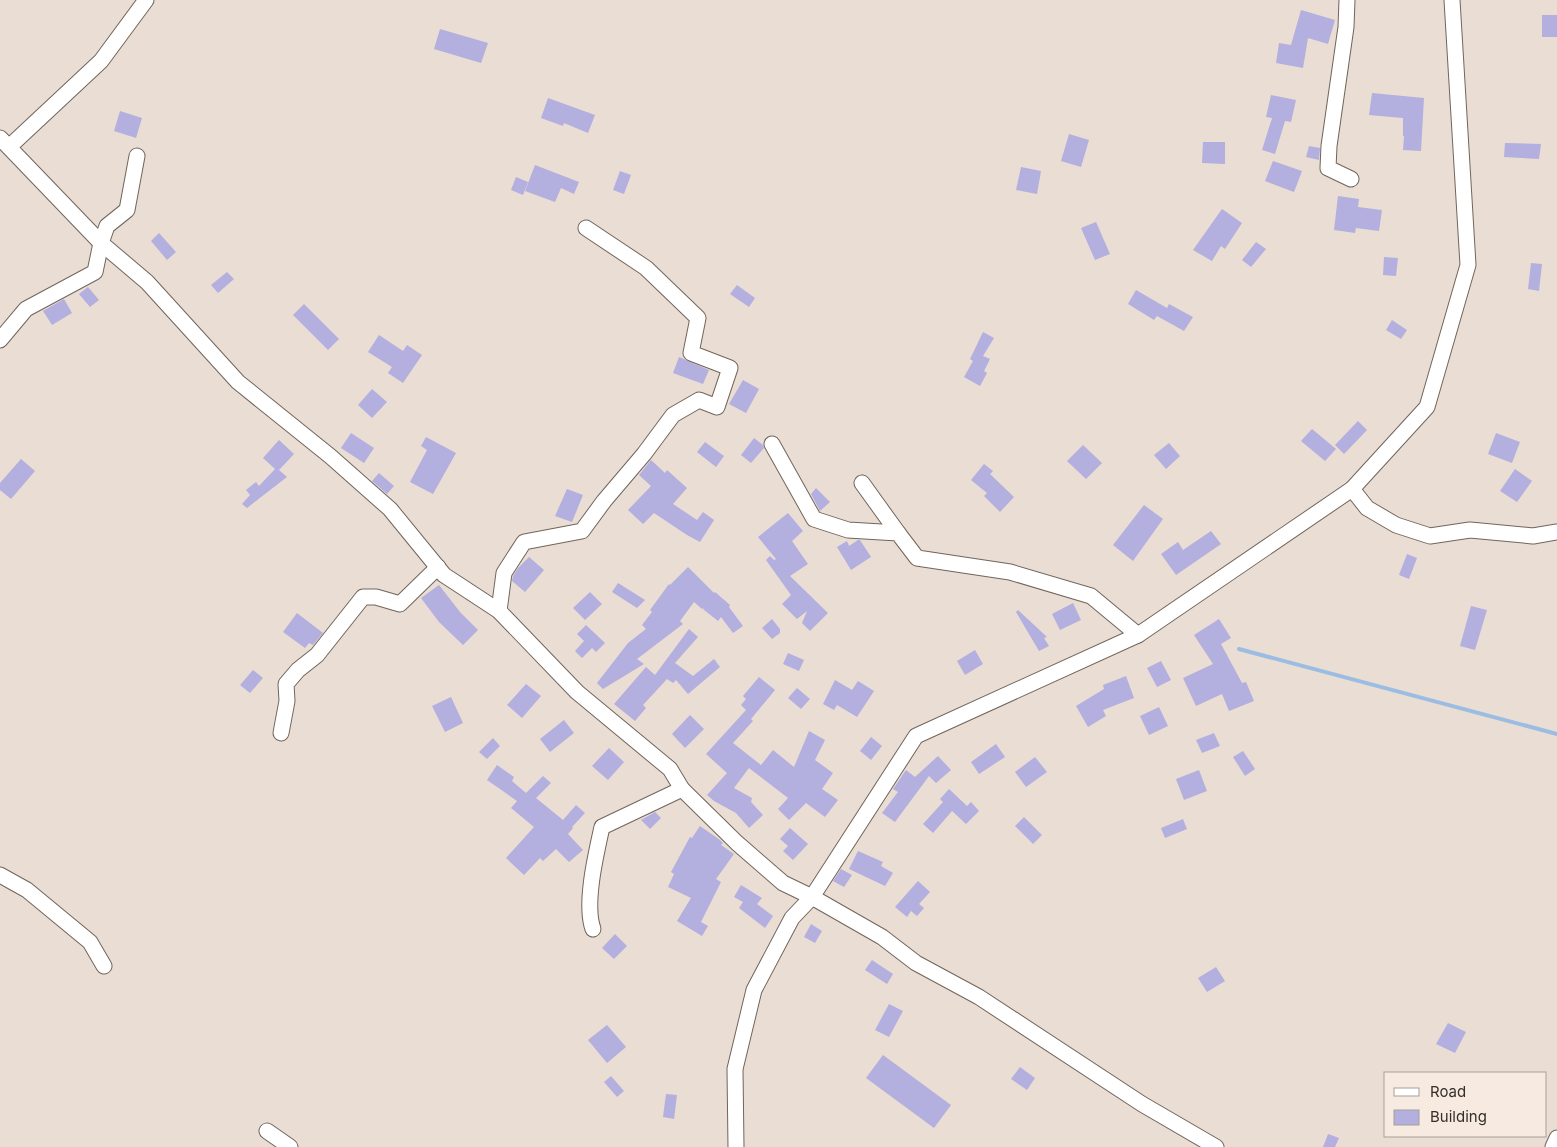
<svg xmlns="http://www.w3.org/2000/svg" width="1557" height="1147" viewBox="0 0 1557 1147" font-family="Inter,sans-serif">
  <rect width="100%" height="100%" fill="#eaddd3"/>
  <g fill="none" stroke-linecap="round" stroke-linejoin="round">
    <polyline stroke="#9bbce3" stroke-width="4" points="1239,649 1557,734"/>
  </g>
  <g fill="#b3afde">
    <polygon points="1301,10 1335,20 1328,44 1308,38 1303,68 1276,63 1279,43 1291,45"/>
    <rect x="1542" y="15" width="15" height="22"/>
    <polygon points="440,29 488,43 481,63 434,49"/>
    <polygon points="1372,93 1424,98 1421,151 1403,150 1404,136 1403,136 1403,118 1369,115"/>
    <polygon points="1271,95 1296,100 1291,122 1285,121 1275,154 1262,150 1272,118 1266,117"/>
    <polygon points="548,98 595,115 588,133 564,123 563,126 541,118"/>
    <polygon points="120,111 142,118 136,138 114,131"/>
    <polygon points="1069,134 1089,140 1081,167 1061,161"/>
    <polygon points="1203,142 1225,142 1225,164 1202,163"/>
    <polygon points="1505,143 1541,144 1539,159 1504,157"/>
    <polygon points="1309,146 1320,148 1319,160 1306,157"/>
    <polygon points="1273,161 1302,171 1294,192 1265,181"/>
    <polygon points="535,165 579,182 574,194 561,188 555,202 525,191"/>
    <polygon points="1021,167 1041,171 1037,194 1016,190"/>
    <polygon points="620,171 631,175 624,194 613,190"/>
    <polygon points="516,177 528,182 523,195 511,190"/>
    <polygon points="1338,196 1359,199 1358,207 1382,210 1379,231 1356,228 1355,233 1334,230"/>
    <polygon points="1222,209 1242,223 1225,249 1221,246 1212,261 1193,250"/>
    <polygon points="1096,222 1110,254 1095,260 1081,228"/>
    <polygon points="159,233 176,252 167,260 151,241"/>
    <polygon points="1256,242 1266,249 1251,267 1242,260"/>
    <polygon points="1384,257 1398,258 1396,276 1383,275"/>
    <polygon points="1531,263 1542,264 1539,291 1528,289"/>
    <polygon points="227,272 234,279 218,293 211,285"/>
    <polygon points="737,285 755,298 749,307 730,294"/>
    <polygon points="88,287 99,300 90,307 79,294"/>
    <polygon points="1136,290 1167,308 1169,304 1193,317 1184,331 1157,316 1154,320 1128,304"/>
    <polygon points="64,299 72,313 52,325 43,311"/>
    <polygon points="304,304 339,339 328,350 293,315"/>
    <polygon points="1392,320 1407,330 1401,339 1386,330"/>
    <polygon points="983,332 994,338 983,356 990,359 984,371 987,373 980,386 964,377 973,361 970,359"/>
    <polygon points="379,335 403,351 407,345 422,355 403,383 388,373 392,367 368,352"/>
    <polygon points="679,357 709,370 703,384 673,373"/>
    <polygon points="743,380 759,389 746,413 729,404"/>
    <polygon points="372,389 387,402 372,418 358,405"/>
    <polygon points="1358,421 1367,430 1344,454 1335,445"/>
    <polygon points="1312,429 1336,449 1325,461 1301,441"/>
    <polygon points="351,433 374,448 364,463 341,448"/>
    <polygon points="1496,433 1520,442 1512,463 1488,454"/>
    <polygon points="426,437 456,453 433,494 410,482 427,450 421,446"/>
    <polygon points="754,438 763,445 764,448 751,463 741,455"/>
    <polygon points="279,440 294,454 279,470 287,477 247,508 242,504 250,495 246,490 256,482 259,486 275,469 263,458"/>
    <polygon points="705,442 724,456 716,467 697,452"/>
    <polygon points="1169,443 1180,456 1166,469 1154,455"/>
    <polygon points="1083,445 1102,463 1086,479 1067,461"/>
    <polygon points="21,459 35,471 11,499 0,490 0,483"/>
    <polygon points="651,460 665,473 667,470 687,488 673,504 697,520 703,512 714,520 700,542 687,535 654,513 643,524 628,510 651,486 639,475"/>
    <polygon points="984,464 993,471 990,474 1014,497 1000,512 984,496 987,493 971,480"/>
    <polygon points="1515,469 1532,481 1517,502 1500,491"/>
    <polygon points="379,473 394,486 387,494 372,481"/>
    <polygon points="816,488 830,502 820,511 811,494"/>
    <polygon points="567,489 583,495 572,522 555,516"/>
    <polygon points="1144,505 1163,519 1133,561 1113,545"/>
    <polygon points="788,513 803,531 792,541 808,564 790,576 828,613 810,631 802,623 807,611 797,619 782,604 791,595 766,560 770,556 774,560 776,559 758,537"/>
    <polygon points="1211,531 1221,544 1176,575 1161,554 1178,542 1183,550"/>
    <polygon points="858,540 860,540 871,557 851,570 837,547 847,541 849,546"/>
    <polygon points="1407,554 1417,558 1409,579 1399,575"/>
    <polygon points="529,557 544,570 525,592 512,581 513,576 518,568"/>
    <polygon points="688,567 714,593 715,592 730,605 729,607 743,626 733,633 721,617 718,621 703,609 705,607 702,609 694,602 680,621 683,624 637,659 644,664 603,689 597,683 628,643 646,629 642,625 652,612 650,610 669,584 670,585"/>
    <polygon points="618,583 645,600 637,608 612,592"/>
    <polygon points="439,585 460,612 478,630 463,645 439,622 421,598"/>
    <polygon points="590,592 602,604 585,620 573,608"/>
    <polygon points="1073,603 1081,620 1060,630 1052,614"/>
    <polygon points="1471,606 1487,610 1475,650 1460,646"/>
    <polygon points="1018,610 1047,637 1044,638 1049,646 1039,651 1016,612"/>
    <polygon points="297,613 323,633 313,645 309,643 305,648 283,632"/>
    <polygon points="772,619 780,629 780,633 772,639 762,628"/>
    <polygon points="1219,619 1231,638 1221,644 1242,683 1246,682 1254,701 1229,711 1222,694 1196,706 1183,678 1213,664 1194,635"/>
    <polygon points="586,625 605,643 596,652 592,648 582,658 575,651 584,641 577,634"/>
    <polygon points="689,629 698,637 675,663 693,676 714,659 720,667 688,694 676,680 673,683 667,679 643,705 646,708 635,721 614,704 646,667 655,675"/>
    <polygon points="975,650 983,664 965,675 957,661"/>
    <polygon points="788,653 804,660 799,671 783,664"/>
    <polygon points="1161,661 1171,680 1157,687 1147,668"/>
    <polygon points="253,670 263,678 250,693 240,685"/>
    <polygon points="1126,676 1134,698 1103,710 1106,716 1088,727 1076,706 1104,689 1103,685"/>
    <polygon points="759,677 775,690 751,719 753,721 733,743 761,765 773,750 794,767 809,731 825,740 815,760 833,773 822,789 838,800 825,817 806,803 789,820 778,809 788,798 749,768 734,788 752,798 751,802 763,815 749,828 736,813 714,801 707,795 727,773 706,754 746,710 741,705 746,699 743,696"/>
    <polygon points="835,680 852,690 858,681 874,691 857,717 837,705 834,710 823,704"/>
    <polygon points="526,684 541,696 522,718 507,705"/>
    <polygon points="797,688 810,699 801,709 788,698"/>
    <polygon points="451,697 463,723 445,732 432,706"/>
    <polygon points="1159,707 1168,726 1149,735 1140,716"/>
    <polygon points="690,715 704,729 685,748 672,734"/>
    <polygon points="564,720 574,733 550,752 540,739"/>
    <polygon points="1214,733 1220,746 1202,753 1196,740"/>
    <polygon points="871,737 882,746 871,760 860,751"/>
    <polygon points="493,738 500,746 487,759 479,752"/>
    <polygon points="996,744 1005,757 979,774 971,762"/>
    <polygon points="609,748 624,762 608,780 592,766"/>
    <polygon points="1243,751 1255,769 1245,776 1233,757"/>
    <polygon points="938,756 951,770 936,783 929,776 895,822 882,813 898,792 893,789 906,770 915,777"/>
    <polygon points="1035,757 1047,772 1026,787 1015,772"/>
    <polygon points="497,765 514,777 512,781 526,793 543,776 551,783 536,798 563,820 576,805 585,813 572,827 573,828 568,834 583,850 569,862 556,849 543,861 540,858 524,875 506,858 534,827 511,808 517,801 487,780"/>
    <polygon points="1199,770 1207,791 1184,800 1176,779"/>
    <polygon points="949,789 967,806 971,802 979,811 966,824 952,811 933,833 923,824 943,802 940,799"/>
    <polygon points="655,812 661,818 650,829 641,820"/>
    <polygon points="1024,817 1042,835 1033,844 1015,826"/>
    <polygon points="1183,819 1187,829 1165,838 1161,828"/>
    <polygon points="700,826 720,840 723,843 721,845 734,854 716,879 721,882 701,922 708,926 702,936 677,921 691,898 668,887 674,874 671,872 690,837 692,838"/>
    <polygon points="790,828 808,844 793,860 783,851 788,846 780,839"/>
    <polygon points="858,851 883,862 881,866 893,873 885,886 849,869"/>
    <polygon points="841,869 852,875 844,887 833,881"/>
    <polygon points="918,881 930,892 919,904 924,908 917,916 911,911 907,917 895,907"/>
    <polygon points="741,885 762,898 757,904 773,916 765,928 739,908 743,902 734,897"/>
    <polygon points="811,924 822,931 815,943 804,937"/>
    <polygon points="615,934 627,946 614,959 602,948"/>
    <polygon points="872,960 893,974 887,984 865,970"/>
    <polygon points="1216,967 1225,981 1207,992 1198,978"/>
    <polygon points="889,1004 903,1011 889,1037 875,1030"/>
    <polygon points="1448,1023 1466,1032 1455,1053 1436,1044"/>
    <polygon points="607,1025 626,1047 607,1063 588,1040"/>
    <polygon points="883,1055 951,1105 934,1128 866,1078"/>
    <polygon points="1020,1067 1035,1078 1027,1090 1011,1079"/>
    <polygon points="611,1076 624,1091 617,1097 604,1082"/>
    <polygon points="666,1094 677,1095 674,1119 663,1117"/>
    <polygon points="1328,1134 1339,1138 1335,1147 1323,1147"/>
  </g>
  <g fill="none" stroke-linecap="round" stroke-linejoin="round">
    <g stroke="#70655c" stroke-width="17">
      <g id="minor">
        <polyline points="1347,0 1346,27 1329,146 1328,168 1351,179"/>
        <polyline points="0,138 101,243 147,282 238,382 330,456 390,509 444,575 499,611 577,692 670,769 682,789 737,843 783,883 812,897 882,937 916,963 979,997 1142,1104 1216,1147"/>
        <polyline points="9,147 101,61 146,0"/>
        <polyline points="0,340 26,309 95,272 101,243 107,226 127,210 137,156"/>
        <polyline points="772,444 814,519 848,530 898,533 917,558 1010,572 1091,596 1138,635"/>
        <polyline points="862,483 898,533"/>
        <polyline points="1352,489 1367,508 1396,525 1430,536 1470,530 1533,536 1557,532"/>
        <polyline points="499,611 504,573 524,542 582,531 604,501 644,454 673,415 699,400 717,407 730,368 691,353 698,318 646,268 586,228"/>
        <polyline points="281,733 287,701 286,684 298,670 317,655 363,597 376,597 400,604 438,567"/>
        <polyline points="0,875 27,890 90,942 104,966"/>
        <path d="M 593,929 C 584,904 596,854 602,827 L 682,789"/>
        <polyline points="267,1131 290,1147"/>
        <polyline points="736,1147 735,1069 754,990 792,918 812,897 916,736 1138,635 1352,489 1427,407 1468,265 1452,0"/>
        <polyline points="1553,1147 1557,1138"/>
      </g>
    </g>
    <use href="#minor" stroke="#fff" stroke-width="15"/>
  </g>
  <rect x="1384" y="1072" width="162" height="65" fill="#f7eae0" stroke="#a99f98"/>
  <rect x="1394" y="1088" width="25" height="8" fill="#ffffff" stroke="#a99f98"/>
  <text x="1430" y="1097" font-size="15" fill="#342f2b">Road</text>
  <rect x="1394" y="1110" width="25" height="15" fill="#b3afde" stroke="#a99f98"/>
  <text x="1430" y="1122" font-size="15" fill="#342f2b">Building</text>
</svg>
